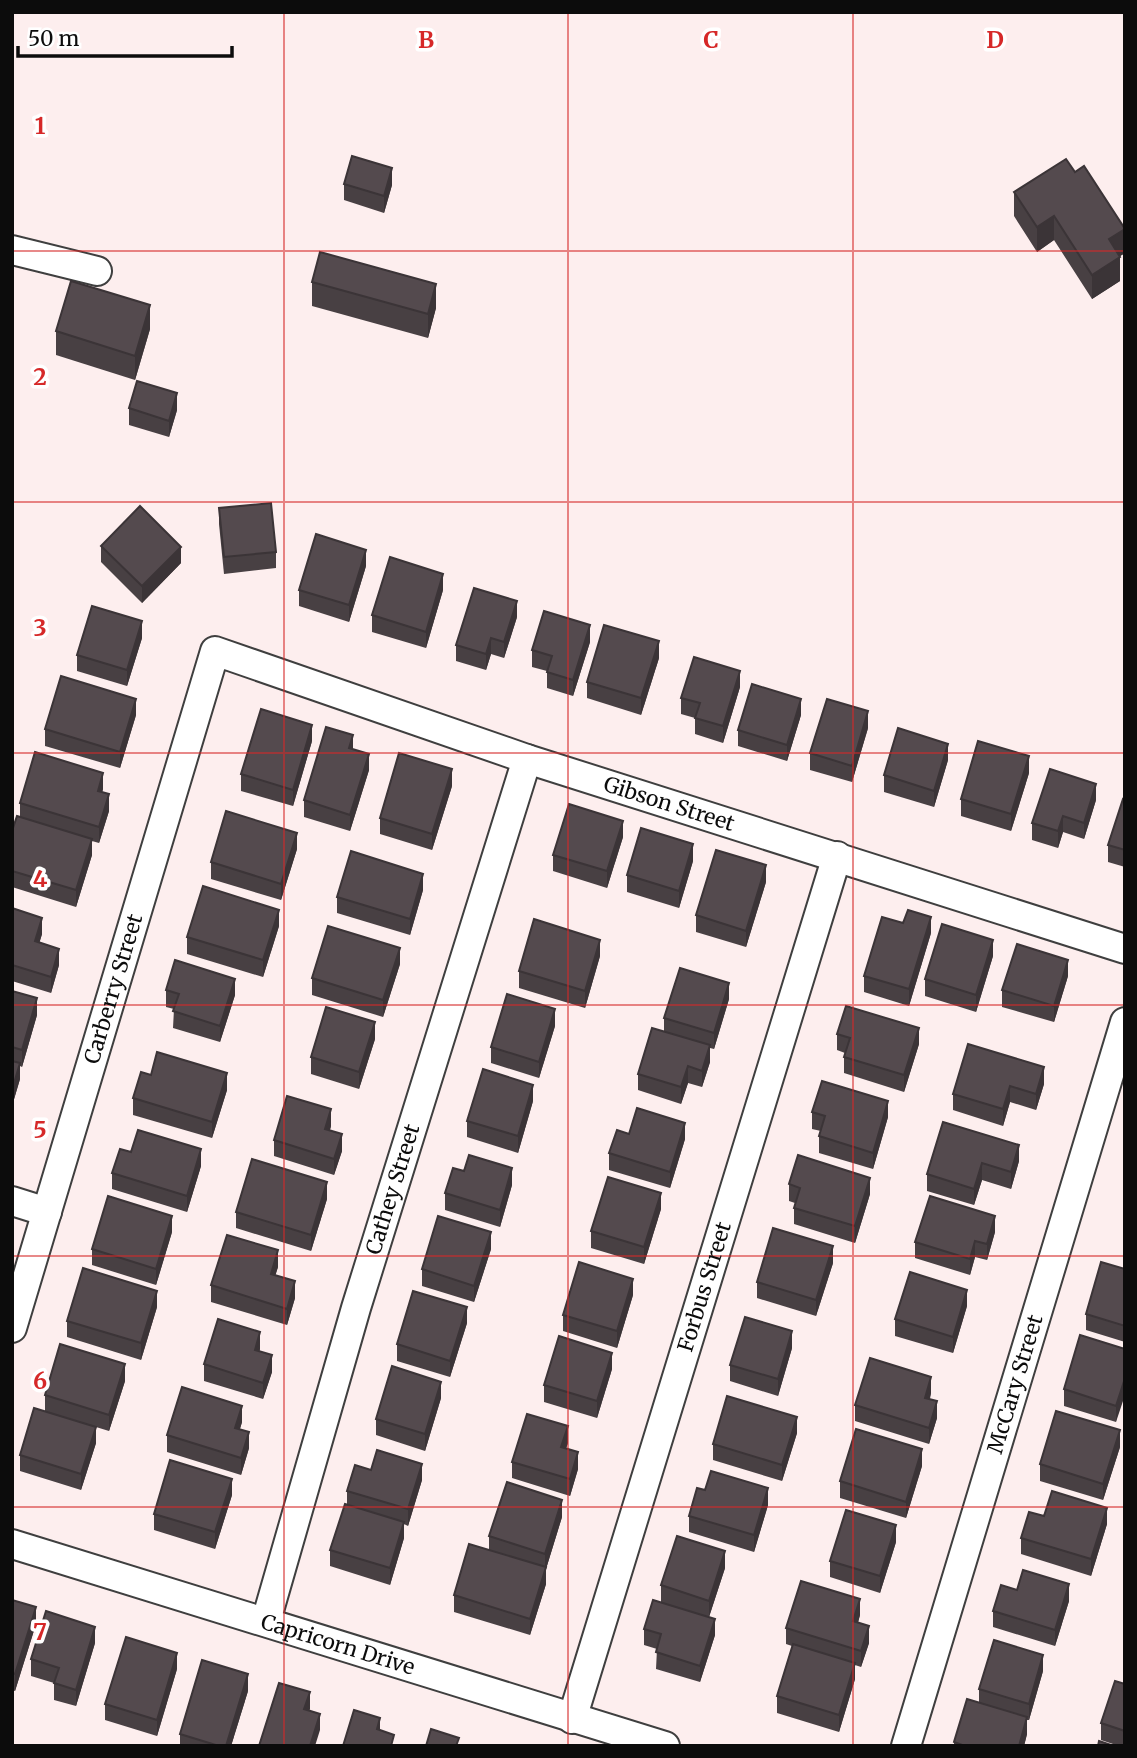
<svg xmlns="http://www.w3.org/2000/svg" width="1137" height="1758" viewBox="0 0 1137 1758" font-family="Merriweather,serif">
  <rect width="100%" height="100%" fill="#fdeeee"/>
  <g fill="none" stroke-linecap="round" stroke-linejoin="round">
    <g stroke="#3f3f3f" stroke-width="32">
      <g id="minor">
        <polyline points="12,250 97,271"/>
        <polyline points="12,1201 47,1212"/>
        <path id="s1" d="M 12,1328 L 215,651 L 527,759 L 1125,949"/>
        <path id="s2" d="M 12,1544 L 665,1746"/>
        <path id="s3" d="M 266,1621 L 356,1308 L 527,759"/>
        <path id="s4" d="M 572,1719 L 837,856"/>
        <path id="s5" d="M 906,1746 L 1125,1022"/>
      </g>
    </g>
    <use href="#minor" stroke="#fff" stroke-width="28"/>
  </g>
  <g fill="#484043">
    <polygon points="1075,172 1125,229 1125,253 1120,256 1120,281 1092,299 1054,240 1037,252 1014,216 1014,192"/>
    <polygon points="344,184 392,185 384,213 344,200"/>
    <polygon points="312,282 436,308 428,338 312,306"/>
    <polygon points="150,329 135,380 56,355 56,331"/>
    <polygon points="129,408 177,410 169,437 129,425"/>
    <polygon points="219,508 276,552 276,568 224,574 219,524"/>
    <polygon points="101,546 181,563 142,603 101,562"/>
    <polygon points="366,566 349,622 299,606 299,590"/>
    <polygon points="443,590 426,648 372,632 372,615"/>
    <polygon points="517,617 504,658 491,654 486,670 456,661 456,645"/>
    <polygon points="142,638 127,686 77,671 77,655"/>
    <polygon points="590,642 573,696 547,688 547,671 532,667 532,650"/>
    <polygon points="659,658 641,715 587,698 587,682"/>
    <polygon points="740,687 723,743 695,734 695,718 681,714 681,698"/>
    <polygon points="136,715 120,768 45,746 45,729"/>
    <polygon points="801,715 787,761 738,746 738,730"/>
    <polygon points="868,728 852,782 810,770 810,753"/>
    <polygon points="312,741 293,806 241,791 241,774"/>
    <polygon points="353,749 369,770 350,831 304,817 304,800"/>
    <polygon points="948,760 934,807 884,792 884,775"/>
    <polygon points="1029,773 1011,831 961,816 961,799"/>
    <polygon points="452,786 432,850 380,834 380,818"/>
    <polygon points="103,789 102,792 109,811 99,843 92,841 92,855 76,907 12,887 12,831 20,817 20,803"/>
    <polygon points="1096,800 1084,839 1063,832 1058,848 1032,840 1032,823"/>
    <polygon points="1125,800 1125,867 1108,862 1108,845"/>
    <polygon points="623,837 607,888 553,871 553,855"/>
    <polygon points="297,849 281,900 211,879 211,862"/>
    <polygon points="693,861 679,908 627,892 627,875"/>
    <polygon points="766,882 746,947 696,932 696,915"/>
    <polygon points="423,890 410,935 337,913 337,897"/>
    <polygon points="12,908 42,934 39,943 59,965 51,993 12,981"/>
    <polygon points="279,926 263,977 187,954 187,937"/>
    <polygon points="931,933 909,1006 864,992 864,976"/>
    <polygon points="600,956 585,1008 519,988 519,971"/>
    <polygon points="993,956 976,1012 925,996 925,979"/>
    <polygon points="400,964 383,1017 312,995 312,978"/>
    <polygon points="1068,976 1054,1022 1002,1007 1002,990"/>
    <polygon points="166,990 235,995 220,1042 173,1028 174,1009 166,1007"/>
    <polygon points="12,991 37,1015 22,1067 20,1066 20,1079 12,1106"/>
    <polygon points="729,999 714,1049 710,1048 710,1062 702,1087 688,1083 681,1104 638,1090 638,1074 664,1032 664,1018"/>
    <polygon points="555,1026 539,1078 491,1063 491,1047"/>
    <polygon points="837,1034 919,1044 904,1092 844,1073 844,1057 845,1053 837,1050"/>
    <polygon points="375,1039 359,1089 311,1074 311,1057"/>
    <polygon points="968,1044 1044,1084 1036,1110 1010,1102 1003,1126 953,1110 953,1094"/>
    <polygon points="151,1075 227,1090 212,1138 133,1115 133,1098"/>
    <polygon points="533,1101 518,1153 467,1137 467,1121"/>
    <polygon points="812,1112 888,1117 873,1169 819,1153 819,1136 821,1131 812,1129"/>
    <polygon points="943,1122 1019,1161 1011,1189 982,1180 974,1205 927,1191 927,1174"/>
    <polygon points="331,1126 330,1130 342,1151 334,1175 274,1156 274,1140"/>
    <polygon points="629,1134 685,1139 670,1188 609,1170 609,1153"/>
    <polygon points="131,1152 201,1166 187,1212 112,1189 112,1173"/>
    <polygon points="789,1184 870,1194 855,1243 794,1224 794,1208 795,1203 789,1201"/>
    <polygon points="512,1185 500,1227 445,1210 445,1193"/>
    <polygon points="1125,1197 1125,1217 1124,1217 1124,1201"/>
    <polygon points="327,1199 311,1251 236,1228 236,1212"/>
    <polygon points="661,1209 644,1264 591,1248 591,1231"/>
    <polygon points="172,1232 156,1285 92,1265 92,1249"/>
    <polygon points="995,1232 987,1260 975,1257 970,1275 915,1258 915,1242"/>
    <polygon points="491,1249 474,1302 422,1286 422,1269"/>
    <polygon points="833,1263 816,1316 757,1298 757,1282"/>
    <polygon points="278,1267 275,1275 295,1298 287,1325 211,1302 211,1285"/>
    <polygon points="1125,1269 1125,1342 1086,1330 1086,1314"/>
    <polygon points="633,1295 617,1348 563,1331 563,1315"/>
    <polygon points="967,1306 953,1353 895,1336 895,1319"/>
    <polygon points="157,1307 141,1360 67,1337 67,1321"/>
    <polygon points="467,1323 450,1377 397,1361 397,1344"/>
    <polygon points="792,1348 778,1396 730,1381 730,1365"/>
    <polygon points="260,1349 259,1352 272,1372 263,1399 204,1381 204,1364"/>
    <polygon points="1125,1349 1116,1422 1064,1406 1064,1389"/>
    <polygon points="612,1369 597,1418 544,1402 544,1385"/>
    <polygon points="125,1381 109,1431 96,1427 96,1443 81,1490 20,1471 20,1455 45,1411 45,1395"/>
    <polygon points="931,1393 930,1399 937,1418 929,1444 855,1421 855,1405"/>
    <polygon points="441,1398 425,1451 376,1435 376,1419"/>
    <polygon points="242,1422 240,1429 249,1448 241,1475 167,1452 167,1435"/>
    <polygon points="797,1433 782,1481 713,1460 713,1444"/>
    <polygon points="568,1443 566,1448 578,1469 570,1496 512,1478 512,1462"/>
    <polygon points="1120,1447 1103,1500 1040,1481 1040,1464"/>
    <polygon points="922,1466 906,1518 840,1498 840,1481"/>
    <polygon points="422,1480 408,1526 404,1524 404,1538 390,1585 330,1566 330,1550 347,1504 347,1491"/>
    <polygon points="232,1495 215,1549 154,1530 154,1514"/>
    <polygon points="768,1505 754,1552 689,1532 689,1516"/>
    <polygon points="1044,1516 1107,1524 1091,1576 1021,1554 1021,1538"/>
    <polygon points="562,1517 546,1569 546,1584 530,1635 454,1612 454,1595 489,1550 489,1536"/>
    <polygon points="896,1542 880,1593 830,1577 830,1561"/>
    <polygon points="725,1568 709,1617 715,1635 700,1682 656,1669 657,1649 644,1645 644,1629 661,1602 661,1585"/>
    <polygon points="1017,1590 1069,1601 1055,1646 993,1627 993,1611"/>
    <polygon points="12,1600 36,1624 15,1691 12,1690"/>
    <polygon points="860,1615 858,1623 869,1643 861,1667 855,1665 855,1679 839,1732 777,1713 777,1696 792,1646 786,1644 786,1628"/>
    <polygon points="95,1643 76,1706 54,1700 54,1683 31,1676 31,1659"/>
    <polygon points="177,1669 157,1736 105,1720 105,1704"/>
    <polygon points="1043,1671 1029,1720 1027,1720 1027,1734 1024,1746 954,1746 954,1742 979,1702 979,1689"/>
    <polygon points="1125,1684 1125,1746 1119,1746 1101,1740 1101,1723"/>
    <polygon points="248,1691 231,1746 180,1746 180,1734"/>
  </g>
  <g fill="#3b3437">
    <polygon points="392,168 392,185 384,213 384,196"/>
    <polygon points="1054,216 1054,240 1037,252 1037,227"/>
    <polygon points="1125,229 1125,253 1109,263 1109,239"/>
    <polygon points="1120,257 1120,281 1092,299 1092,275"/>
    <polygon points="436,284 436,308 428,338 428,314"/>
    <polygon points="150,305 150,329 135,380 135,356"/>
    <polygon points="177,393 177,410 169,437 169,421"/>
    <polygon points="181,547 181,563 142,603 142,586"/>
    <polygon points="366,550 366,566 349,622 349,605"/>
    <polygon points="443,574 443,590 426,648 426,632"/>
    <polygon points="517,601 517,617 504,658 504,642"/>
    <polygon points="142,621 142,638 127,686 127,670"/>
    <polygon points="590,625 590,642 573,696 573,680"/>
    <polygon points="491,638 491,654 486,670 486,654"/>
    <polygon points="659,641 659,658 641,715 641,698"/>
    <polygon points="740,671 740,687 723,743 723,726"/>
    <polygon points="136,699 136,715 120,768 120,752"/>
    <polygon points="801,699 801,715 787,761 787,745"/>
    <polygon points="868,711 868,728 852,782 852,766"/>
    <polygon points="312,725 312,741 293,806 293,790"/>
    <polygon points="353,735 353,752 349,748"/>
    <polygon points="948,744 948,760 934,807 934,791"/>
    <polygon points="369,754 369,770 350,831 350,815"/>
    <polygon points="1029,756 1029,773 1011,831 1011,814"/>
    <polygon points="452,769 452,786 432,850 432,834"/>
    <polygon points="103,773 103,789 98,807 98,791"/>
    <polygon points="1096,784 1096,800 1084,839 1084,823"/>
    <polygon points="109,794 109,811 99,843 99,827"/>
    <polygon points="1063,816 1063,832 1058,848 1058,831"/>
    <polygon points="623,821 623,837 607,888 607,871"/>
    <polygon points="297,833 297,849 281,900 281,884"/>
    <polygon points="92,839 92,855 76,907 76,890"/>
    <polygon points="693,844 693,861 679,908 679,891"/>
    <polygon points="766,865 766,882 746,947 746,931"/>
    <polygon points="423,874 423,890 410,935 410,919"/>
    <polygon points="279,910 279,926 263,977 263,960"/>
    <polygon points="931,917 931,933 909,1006 909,989"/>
    <polygon points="42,918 42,934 35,958 35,941"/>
    <polygon points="600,940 600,956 585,1008 585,991"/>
    <polygon points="993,940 993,956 976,1012 976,995"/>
    <polygon points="400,948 400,964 383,1017 383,1000"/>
    <polygon points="59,949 59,965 51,993 51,977"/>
    <polygon points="1068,960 1068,976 1054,1022 1054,1006"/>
    <polygon points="235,979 235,995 220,1042 220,1026"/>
    <polygon points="729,983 729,999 714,1049 714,1033"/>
    <polygon points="37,998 37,1015 22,1067 22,1050"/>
    <polygon points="555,1009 555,1026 539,1078 539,1062"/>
    <polygon points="375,1022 375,1039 359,1089 359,1072"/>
    <polygon points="919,1028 919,1044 904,1092 904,1075"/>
    <polygon points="710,1045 710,1062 702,1087 702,1071"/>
    <polygon points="20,1063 20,1079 12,1106 12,1090"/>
    <polygon points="688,1066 688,1083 681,1104 681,1087"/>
    <polygon points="1044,1067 1044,1084 1036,1110 1036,1094"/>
    <polygon points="227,1073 227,1090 212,1138 212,1122"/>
    <polygon points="533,1085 533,1101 518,1153 518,1136"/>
    <polygon points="1010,1086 1010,1102 1003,1126 1003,1109"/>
    <polygon points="888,1101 888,1117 873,1169 873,1153"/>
    <polygon points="331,1109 331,1126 325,1145 325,1129"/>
    <polygon points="685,1123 685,1139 670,1188 670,1172"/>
    <polygon points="342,1134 342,1151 334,1175 334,1159"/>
    <polygon points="1019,1145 1019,1161 1011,1189 1011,1172"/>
    <polygon points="201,1149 201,1166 187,1212 187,1196"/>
    <polygon points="982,1163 982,1180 974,1205 974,1189"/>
    <polygon points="512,1168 512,1185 500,1227 500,1210"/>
    <polygon points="870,1178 870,1194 855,1243 855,1226"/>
    <polygon points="327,1182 327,1199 311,1251 311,1235"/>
    <polygon points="661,1193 661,1209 644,1264 644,1247"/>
    <polygon points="172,1216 172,1232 156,1285 156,1269"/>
    <polygon points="995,1216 995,1232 987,1260 987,1244"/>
    <polygon points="491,1232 491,1249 474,1302 474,1286"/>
    <polygon points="975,1241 975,1257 970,1275 970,1259"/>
    <polygon points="833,1246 833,1263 816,1316 816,1300"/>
    <polygon points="278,1250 278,1267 271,1290 271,1274"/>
    <polygon points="633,1279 633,1295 617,1348 617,1331"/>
    <polygon points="295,1281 295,1298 287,1325 287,1309"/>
    <polygon points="967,1290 967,1306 953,1353 953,1337"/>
    <polygon points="157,1291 157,1307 141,1360 141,1343"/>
    <polygon points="467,1307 467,1323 450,1377 450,1361"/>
    <polygon points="792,1331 792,1348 778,1396 778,1379"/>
    <polygon points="260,1332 260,1349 255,1367 255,1350"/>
    <polygon points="612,1353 612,1369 597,1418 597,1401"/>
    <polygon points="272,1355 272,1372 263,1399 263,1383"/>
    <polygon points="125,1364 125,1381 109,1431 109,1415"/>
    <polygon points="931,1377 931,1393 925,1414 925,1398"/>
    <polygon points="1125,1378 1125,1395 1116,1422 1116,1406"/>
    <polygon points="441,1382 441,1398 425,1451 425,1434"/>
    <polygon points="937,1401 937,1418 929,1444 929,1428"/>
    <polygon points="242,1406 242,1422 235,1444 235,1428"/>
    <polygon points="797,1417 797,1433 782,1481 782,1465"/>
    <polygon points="568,1426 568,1443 561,1463 561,1447"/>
    <polygon points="96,1427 96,1443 81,1490 81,1474"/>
    <polygon points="1120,1430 1120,1447 1103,1500 1103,1484"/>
    <polygon points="249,1432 249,1448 241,1475 241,1458"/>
    <polygon points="922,1449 922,1466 906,1518 906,1502"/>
    <polygon points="578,1452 578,1469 570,1496 570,1479"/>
    <polygon points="422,1464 422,1480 408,1526 408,1509"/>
    <polygon points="232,1479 232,1495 215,1549 215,1532"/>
    <polygon points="768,1488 768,1505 754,1552 754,1535"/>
    <polygon points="562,1500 562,1517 546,1569 546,1584 530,1635 530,1619 545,1570 545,1554"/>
    <polygon points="1107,1508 1107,1524 1091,1576 1091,1559"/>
    <polygon points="404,1522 404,1538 390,1585 390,1568"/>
    <polygon points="896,1525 896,1542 880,1593 880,1576"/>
    <polygon points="725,1551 725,1568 709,1617 709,1601"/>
    <polygon points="1069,1584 1069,1601 1055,1646 1055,1630"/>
    <polygon points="860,1599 860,1615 853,1638 853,1621"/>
    <polygon points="36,1607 36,1624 15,1691 15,1674"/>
    <polygon points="715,1619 715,1635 700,1682 700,1666"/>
    <polygon points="869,1626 869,1643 861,1667 861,1651"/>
    <polygon points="95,1627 95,1643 76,1706 76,1690"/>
    <polygon points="177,1653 177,1669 157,1736 157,1720"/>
    <polygon points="1043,1655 1043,1671 1029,1720 1029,1704"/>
    <polygon points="855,1663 855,1679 839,1732 839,1715"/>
    <polygon points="248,1674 248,1691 231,1746 226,1746"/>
    <polygon points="310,1692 310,1709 304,1726 304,1709"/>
    <polygon points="320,1714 320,1730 315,1746 310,1746"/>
    <polygon points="1027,1717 1027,1734 1024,1746 1019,1746"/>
    <polygon points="380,1718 380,1734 377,1729"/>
  </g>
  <g fill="#544a4e" stroke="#3b3437" stroke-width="2">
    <polygon points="352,156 392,168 384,196 344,184"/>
    <polygon points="1066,159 1075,172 1084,166 1125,229 1109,239 1120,257 1092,275 1054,216 1037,227 1014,192"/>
    <polygon points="320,252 436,284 428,314 312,282"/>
    <polygon points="71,281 150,305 135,356 56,331"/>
    <polygon points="137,381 177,393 169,421 129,408"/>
    <polygon points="271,503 276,552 224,557 219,508"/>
    <polygon points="140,506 181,547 142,586 101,546"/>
    <polygon points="316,534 366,550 349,605 299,590"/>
    <polygon points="390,557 443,574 426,632 372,615"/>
    <polygon points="474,588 517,601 504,642 491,638 486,654 456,645"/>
    <polygon points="92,606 142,621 127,670 77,655"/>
    <polygon points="544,611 590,625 573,680 547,672 552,656 532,650"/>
    <polygon points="604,625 659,641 641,698 587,682"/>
    <polygon points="694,657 740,671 723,726 695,718 700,703 681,698"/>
    <polygon points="61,676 136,699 120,752 45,729"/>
    <polygon points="752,684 801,699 787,745 738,730"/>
    <polygon points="827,699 868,711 852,766 810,753"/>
    <polygon points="261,709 312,725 293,790 241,774"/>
    <polygon points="326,727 353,735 349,748 369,754 350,815 304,800"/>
    <polygon points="898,728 948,744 934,791 884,775"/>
    <polygon points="978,741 1029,756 1011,814 961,799"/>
    <polygon points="35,752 103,773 98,791 109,794 99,827 20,803"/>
    <polygon points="399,753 452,769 432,834 380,818"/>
    <polygon points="1050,769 1096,784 1084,823 1063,816 1058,831 1032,823"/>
    <polygon points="1123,799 1125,800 1125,850 1108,845"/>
    <polygon points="569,804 623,821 607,871 553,855"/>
    <polygon points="226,811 297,833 281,884 211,862"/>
    <polygon points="17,816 92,839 76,890 12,871 12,831"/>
    <polygon points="641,828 693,844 679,891 627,875"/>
    <polygon points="716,850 766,865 746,931 696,915"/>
    <polygon points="351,851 423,874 410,919 337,897"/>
    <polygon points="203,886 279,910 263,960 187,937"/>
    <polygon points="12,908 42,918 35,941 59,949 51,977 12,965"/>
    <polygon points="908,910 931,917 909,989 864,976 882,917 903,923"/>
    <polygon points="534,919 600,940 585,991 519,971"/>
    <polygon points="942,924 993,940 976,995 925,979"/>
    <polygon points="328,926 400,948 383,1000 312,978"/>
    <polygon points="1017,944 1068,960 1054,1006 1002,990"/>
    <polygon points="175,960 235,979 220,1026 173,1011 179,994 166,990"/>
    <polygon points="680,968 729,983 714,1033 664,1018"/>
    <polygon points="12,991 37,998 22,1050 12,1047"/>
    <polygon points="507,994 555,1009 539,1062 491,1047"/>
    <polygon points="846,1006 919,1028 904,1075 844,1057 850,1038 837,1034"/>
    <polygon points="326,1007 375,1022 359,1072 311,1057"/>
    <polygon points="652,1028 710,1045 702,1071 688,1066 681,1087 638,1074"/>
    <polygon points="968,1044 1044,1067 1036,1094 1010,1086 1003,1109 953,1094"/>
    <polygon points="157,1052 227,1073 212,1122 133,1098 141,1072 151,1075"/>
    <polygon points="12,1061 20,1063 12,1090"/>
    <polygon points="483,1069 533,1085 518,1136 467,1121"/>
    <polygon points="822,1081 888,1101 873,1153 819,1136 825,1116 812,1112"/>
    <polygon points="287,1096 331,1109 325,1129 342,1134 334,1159 274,1140"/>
    <polygon points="637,1108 685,1123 670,1172 609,1153 617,1130 629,1134"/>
    <polygon points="943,1122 1019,1145 1011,1172 982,1163 974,1189 927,1174"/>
    <polygon points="138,1130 201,1149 187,1196 112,1173 120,1149 131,1152"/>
    <polygon points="469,1155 512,1168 500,1210 445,1193 453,1168 464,1171"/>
    <polygon points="798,1155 870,1178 855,1226 794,1208 800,1188 789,1184"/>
    <polygon points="252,1159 327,1182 311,1235 236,1212"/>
    <polygon points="608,1177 661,1193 644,1247 591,1231"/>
    <polygon points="108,1196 172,1216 156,1269 92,1249"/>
    <polygon points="930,1196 995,1216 987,1244 975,1241 970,1259 915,1242"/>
    <polygon points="438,1216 491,1232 474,1286 422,1269"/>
    <polygon points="773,1228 833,1246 816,1300 757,1282"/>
    <polygon points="227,1235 278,1250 271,1274 295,1281 287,1309 211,1285"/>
    <polygon points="579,1262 633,1279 617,1331 563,1315"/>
    <polygon points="1101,1262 1125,1269 1125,1326 1086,1314"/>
    <polygon points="83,1268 157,1291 141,1343 67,1321"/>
    <polygon points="910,1272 967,1290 953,1337 895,1319"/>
    <polygon points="413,1291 467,1307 450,1361 397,1344"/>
    <polygon points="745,1317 792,1331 778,1379 730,1365"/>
    <polygon points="218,1319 260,1332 255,1350 272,1355 263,1383 204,1364"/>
    <polygon points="1080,1335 1125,1349 1125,1378 1116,1406 1064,1389"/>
    <polygon points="559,1336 612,1353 597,1401 544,1385"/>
    <polygon points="60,1344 125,1364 109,1415 45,1395"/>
    <polygon points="870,1358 931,1377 925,1398 937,1401 929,1428 855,1405"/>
    <polygon points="392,1366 441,1382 425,1434 376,1419"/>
    <polygon points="182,1387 242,1406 235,1428 249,1432 241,1458 167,1435"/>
    <polygon points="727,1396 797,1417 782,1465 713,1444"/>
    <polygon points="34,1408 96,1427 81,1474 20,1455"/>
    <polygon points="1056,1411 1120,1430 1103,1484 1040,1464"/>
    <polygon points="527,1414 568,1426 561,1447 578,1452 570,1479 512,1462"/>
    <polygon points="856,1429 922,1449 906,1502 840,1481"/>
    <polygon points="377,1450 422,1464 408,1509 347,1491 355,1465 371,1470"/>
    <polygon points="170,1460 232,1479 215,1532 154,1514"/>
    <polygon points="711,1471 768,1488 754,1535 689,1516 697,1488 705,1490"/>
    <polygon points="507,1482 562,1500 545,1554 489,1536"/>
    <polygon points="1052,1491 1107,1508 1091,1559 1021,1538 1029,1512 1044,1516"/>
    <polygon points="345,1504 404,1522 390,1568 330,1550"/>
    <polygon points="846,1510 896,1525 880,1576 830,1561"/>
    <polygon points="677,1536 725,1551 709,1601 661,1585"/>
    <polygon points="469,1544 546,1567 530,1619 454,1595"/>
    <polygon points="1023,1570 1069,1584 1055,1630 993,1611 1001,1585 1017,1590"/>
    <polygon points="801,1581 860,1599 853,1621 869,1626 861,1651 786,1628"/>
    <polygon points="12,1600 36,1607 15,1674 12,1673"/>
    <polygon points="653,1600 715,1619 700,1666 656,1652 661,1634 644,1629"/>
    <polygon points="46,1611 95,1627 76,1690 54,1683 59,1668 31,1659"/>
    <polygon points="126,1637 177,1653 157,1720 105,1704"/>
    <polygon points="994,1640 1043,1655 1029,1704 979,1689"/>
    <polygon points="793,1644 855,1663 839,1715 777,1696"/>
    <polygon points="202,1660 248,1674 226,1746 219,1746 180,1734"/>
    <polygon points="1115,1681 1125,1684 1125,1731 1101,1723"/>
    <polygon points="279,1683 310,1692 304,1709 320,1714 310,1746 259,1746"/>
    <polygon points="967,1699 1027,1717 1019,1746 965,1746 954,1742"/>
    <polygon points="354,1710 380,1718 377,1729 394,1735 391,1746 343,1746"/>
    <polygon points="431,1729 459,1738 456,1746 426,1746"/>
    <polygon points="1099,1741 1114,1746 1098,1746"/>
  </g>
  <path fill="none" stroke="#d62828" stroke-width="2" stroke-opacity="0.55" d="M 284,12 L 284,1746M 568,12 L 568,1746M 853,12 L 853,1746M 12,251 L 1125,251M 12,502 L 1125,502M 12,753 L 1125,753M 12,1005 L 1125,1005M 12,1256 L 1125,1256M 12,1507 L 1125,1507"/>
  <g text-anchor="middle" stroke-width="7" stroke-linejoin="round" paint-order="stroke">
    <g font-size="21" fill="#0c0c0c" stroke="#fff">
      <text dy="7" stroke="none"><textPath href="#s1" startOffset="1186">Gibson Street</textPath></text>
      <text dy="7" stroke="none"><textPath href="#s1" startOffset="354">Carberry Street</textPath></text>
      <text dy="7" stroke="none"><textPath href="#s3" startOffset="450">Cathey Street</textPath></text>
      <text dy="7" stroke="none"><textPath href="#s4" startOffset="452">Forbus Street</textPath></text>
      <text dy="7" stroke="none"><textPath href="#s5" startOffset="378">McCary Street</textPath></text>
      <text dy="7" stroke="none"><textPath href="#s2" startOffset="341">Capricorn Drive</textPath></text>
    </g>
  </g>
  <g font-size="23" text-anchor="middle" font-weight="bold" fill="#d62828" stroke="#fff" stroke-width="7" stroke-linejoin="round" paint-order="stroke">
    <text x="426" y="48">B</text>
    <text x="711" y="48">C</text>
    <text x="995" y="48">D</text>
    <text x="40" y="134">1</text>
    <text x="40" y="385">2</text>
    <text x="40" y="636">3</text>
    <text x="40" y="887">4</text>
    <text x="40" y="1138">5</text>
    <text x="40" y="1389">6</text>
    <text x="40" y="1640">7</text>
  </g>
  <rect width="1137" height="1758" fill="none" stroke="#0c0c0c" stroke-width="28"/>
  <path d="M18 46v10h214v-10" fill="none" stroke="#0c0c0c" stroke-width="3.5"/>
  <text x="28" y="46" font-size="21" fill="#0c0c0c" stroke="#ffffff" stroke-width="5" paint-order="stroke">50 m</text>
</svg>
